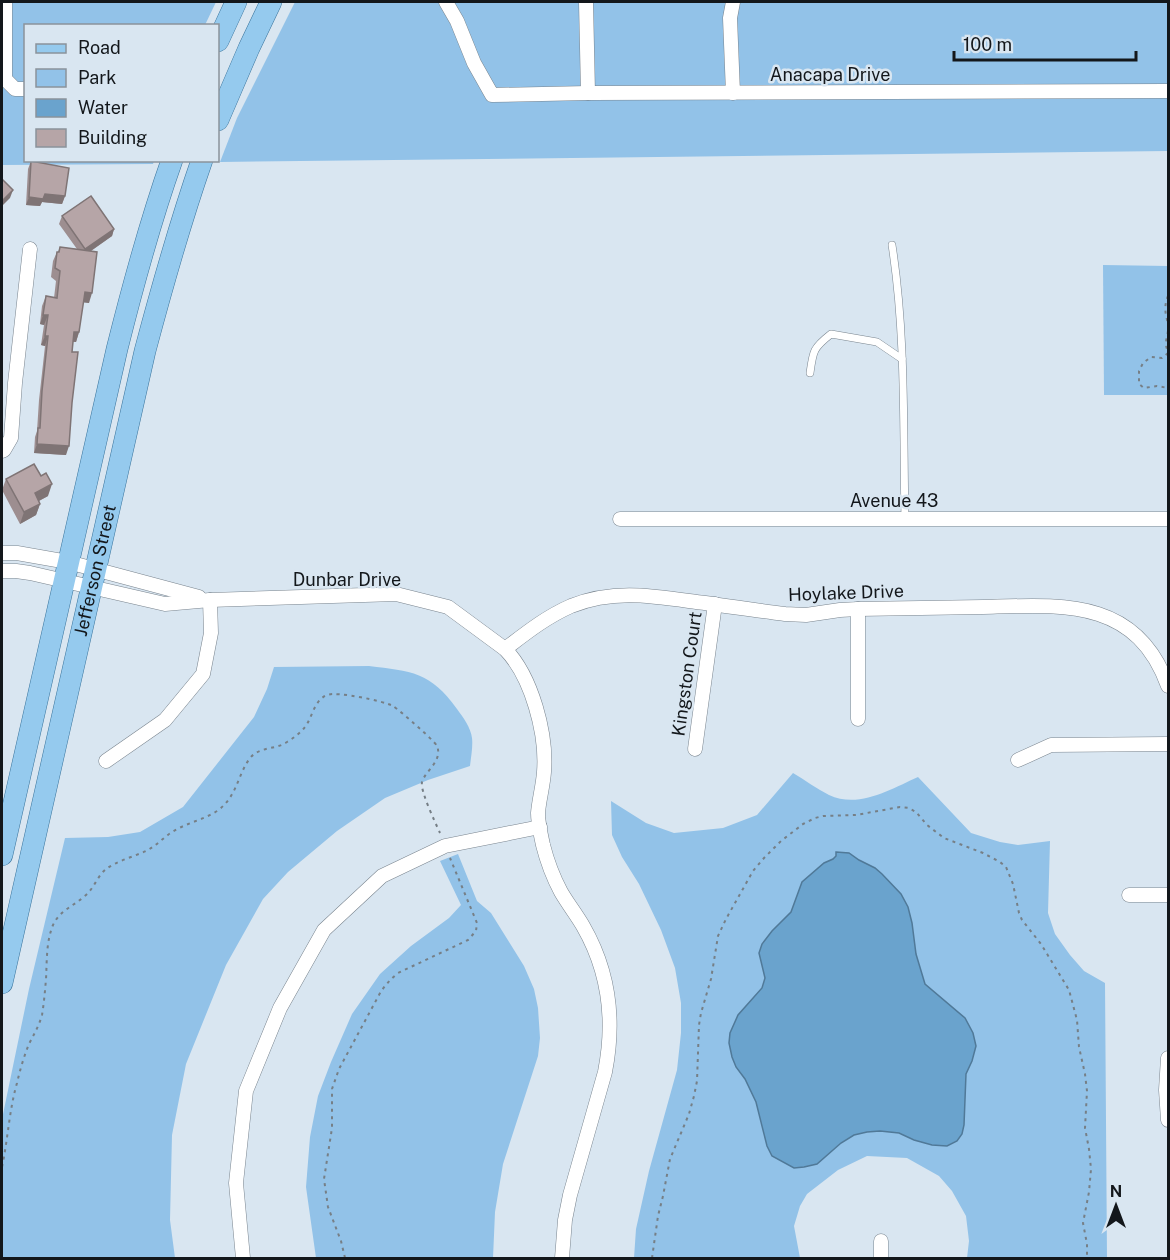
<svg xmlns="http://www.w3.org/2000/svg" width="1170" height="1260" viewBox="0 0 1170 1260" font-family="'Public Sans',sans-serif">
  <rect width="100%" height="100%" fill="#d9e6f1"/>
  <g fill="#92c2e8">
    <polygon points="2,2 216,2 205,25 26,26 26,160 154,161 153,164 2,165"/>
    <polygon points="295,2 1168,2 1168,151 220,162 237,118"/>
    <polygon points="1103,265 1168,266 1168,395 1104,395"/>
    <path d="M 369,666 C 411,671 431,672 457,709 C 463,717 471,728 472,738 C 473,746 471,757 470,766 L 428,780 L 385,798 L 337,831 L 288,872 L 263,899 L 226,965 L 186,1064 L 172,1135 L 170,1220 L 175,1258 L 2,1258 L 2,1119 L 29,989 L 65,838 L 108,837 L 140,832 L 183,807 L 254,717 L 267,689 L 274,667 Z"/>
    <path d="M 793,773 C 805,780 817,789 829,795 C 859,809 891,789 918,777 L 971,833 L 1000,842 L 1018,845 L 1050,841 L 1048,913 L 1055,934 L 1070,955 L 1084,971 L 1105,983 L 1107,1258 L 967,1258 L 969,1241 L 966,1216 L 952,1191 L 939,1176 L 907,1158 L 867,1156 L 838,1170 L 807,1194 L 800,1206 L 794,1226 L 800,1258 L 634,1258 L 636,1229 L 649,1171 L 677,1070 L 681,1033 L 681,1003 L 675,968 L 661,930 L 639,884 L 622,857 L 612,835 L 611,801 L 646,823 L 674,833 L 723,828 L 757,815 Z"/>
    <polygon points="458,854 477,901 491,913 524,966 534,989 538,1008 540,1038 538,1056 503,1164 495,1212 493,1258 316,1258 306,1187 310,1137 318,1096 331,1062 352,1014 380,974 411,946 449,918 461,905 440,861"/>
  </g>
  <polygon fill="#6aa3cd" stroke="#507998" stroke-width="1.5" points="836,852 849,853 859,860 875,868 882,874 901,894 908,907 912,923 916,954 925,984 965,1018 973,1033 976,1046 972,1061 966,1074 964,1125 962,1134 957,1141 947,1146 932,1145 914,1140 899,1133 880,1131 867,1132 854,1135 841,1143 817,1164 804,1167 794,1168 772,1156 767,1146 756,1102 745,1079 736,1067 732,1057 729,1043 730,1033 738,1015 762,988 765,978 759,953 762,944 772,931 791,912 802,882 824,863 833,859 836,856"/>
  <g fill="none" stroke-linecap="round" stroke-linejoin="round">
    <g stroke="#79848e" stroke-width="8">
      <g id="service">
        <path d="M 892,245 C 906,335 903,428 905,519"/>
        <path d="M 810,373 C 813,351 813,348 831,334 L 877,342 L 902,359"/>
      </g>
    </g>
    <g stroke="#79848e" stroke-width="15">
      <g id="minor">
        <polyline points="5,2 5,79 15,89 26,89"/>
        <polyline points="446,2 457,21 474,63 492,95 588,93 1168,91"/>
        <polyline points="586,2 588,93"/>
        <polyline points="733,93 730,18 733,2"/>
        <polyline points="2,451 4,450 11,438 15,383 30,249"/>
        <polyline points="620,519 1168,519"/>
        <polyline points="2,553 17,553 68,562 199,597"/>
        <path d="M 2,571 L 16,571 L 30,573 L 165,604 L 210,600 L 396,594 L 448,607 L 505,649 C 532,677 547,734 544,772 C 543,786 539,800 538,813 C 538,824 541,835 543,845 C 547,861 553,877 561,892 C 568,904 576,914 583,926 C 609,971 615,1021 605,1072 L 570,1195 L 565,1220 L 562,1258"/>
        <path d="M 505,649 C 526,633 546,617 571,606 C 611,590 647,595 689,601 C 721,605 753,610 785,614 L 806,615 L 840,610 L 858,609 C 900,608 941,608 983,607 C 1061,605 1136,597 1168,686"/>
        <polyline points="858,719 858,609"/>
        <polyline points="695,749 715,604"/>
        <polyline points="1018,760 1051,745 1168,744"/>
        <polyline points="106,761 165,720 203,674 211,633 210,600"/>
        <polyline points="1129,895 1168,895"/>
        <polyline points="1168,1058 1166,1090 1168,1120"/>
        <polyline points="881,1241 881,1258"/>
        <polyline points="243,1258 236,1183 246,1091 280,1008 324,930 382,876 445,846 540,827"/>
      </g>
    </g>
    <g stroke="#3a749c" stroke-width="22">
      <g id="primary">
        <polyline points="218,41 236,2"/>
        <polyline points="218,120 249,48 271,2"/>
        <path d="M 2,855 L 117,349 C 133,285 150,222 172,160"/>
        <path id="s1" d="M 2,983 L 145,351 C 162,287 180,223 202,160"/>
      </g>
    </g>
    <g stroke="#767f86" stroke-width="2" stroke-dasharray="3 4.5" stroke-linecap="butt">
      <path d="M 1168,296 C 1164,305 1165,314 1168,323"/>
      <path d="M 1168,331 C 1167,338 1164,344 1168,351"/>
      <polyline points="1168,353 1162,358 1151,357 1143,363 1139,371 1139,384 1144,388 1157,386 1168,388"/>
      <path d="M 2,1167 C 8,1139 9,1111 17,1083 C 20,1070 24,1056 29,1044 C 34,1034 39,1026 42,1015 C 44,1003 45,991 46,979 C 47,961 46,942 53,925 C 60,910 74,906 86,895 C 94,888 97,877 105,870 C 116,861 133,857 146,851 C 156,846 163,838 172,832 C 186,823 203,820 217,811 C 237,797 237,776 250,758 C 260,746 276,750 287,742 C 295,737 302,732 307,724 C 313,714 315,700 327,695 C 336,691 384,701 393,706 C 399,710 434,740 437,746 C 443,761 425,771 422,782 C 420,791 436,824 440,833"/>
      <path d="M 345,1258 L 341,1241 L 328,1207 L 324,1179 L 332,1128 L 332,1089 L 339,1069 L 379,995 C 384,986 390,980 398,973 L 468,940 L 476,931 L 477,923 L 450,858"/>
      <polyline points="652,1258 658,1216 663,1196 670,1159 689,1114 694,1096 697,1081 699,1025 701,1013 711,979 718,936 726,919 753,871 764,858 781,841 803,824 815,818 823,816 856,815 900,807 909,808 916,812 927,825 944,838 983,853 1000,862 1006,867 1013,884 1019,913 1022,920 1041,944 1069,990 1077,1020 1079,1047 1085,1074 1087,1091 1085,1128 1089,1149 1091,1169 1089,1192 1083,1223 1087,1244 1087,1258"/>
    </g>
    <use href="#service" stroke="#fff" stroke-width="7"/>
    <use href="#minor" stroke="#fff" stroke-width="14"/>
    <use href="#primary" stroke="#95caee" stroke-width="21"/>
  </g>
  <g fill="#9d8e90">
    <polygon points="31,161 65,196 62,204 42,202 40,206 26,205 28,169"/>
    <polygon points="62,216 114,229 112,236 91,251 89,303 83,302 79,332 76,342 73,342 72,352 66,455 34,453 35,437 37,431 39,400 45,346 41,345 44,325 40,324 42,306 46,296 54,298 56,281 51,277 53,261 57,252 58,252 60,247 77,249 59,224"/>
    <polygon points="6,479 48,496 39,501 40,504 36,515 20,524 2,490"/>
  </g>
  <g fill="#7f7475">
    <polygon points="13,190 10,198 2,206 2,201"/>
    <polygon points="45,194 65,196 62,204 42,202 40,206 26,205 29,197"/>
    <polygon points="114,229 112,236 82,257 85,249"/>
    <polygon points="85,292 92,293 89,303 81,302"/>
    <polygon points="43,315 48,315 44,325 40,324"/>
    <polygon points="74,332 79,332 76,342 71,341"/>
    <polygon points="45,336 48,336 45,346 41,345"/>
    <polygon points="37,444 69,446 66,455 34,453"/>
    <polygon points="52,484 48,496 31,505 35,493"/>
    <polygon points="40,504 36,515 20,524 24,512"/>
  </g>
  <g fill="#b6a5a7" stroke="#7f7475" stroke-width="1.5">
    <polygon points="31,161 69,168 65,196 45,194 43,199 29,197"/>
    <polygon points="2,179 13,190 2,201"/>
    <polygon points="91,196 114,229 85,249 62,216"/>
    <polygon points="60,247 97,252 92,293 85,292 79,332 74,332 72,352 78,352 72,403 69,446 37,444 38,428 40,428 42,391 48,336 45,336 48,315 43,315 46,296 57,298 60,271 55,268 57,252 59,252"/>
    <polygon points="34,464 41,476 46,473 52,484 35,493 40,504 24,512 6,479"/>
  </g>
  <g text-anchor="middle" stroke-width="5" stroke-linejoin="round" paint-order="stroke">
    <g font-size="18" fill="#13171b" stroke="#d9e6f1">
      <text x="830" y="81">Anacapa Drive</text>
      <text x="894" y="507">Avenue 43</text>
      <text dy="6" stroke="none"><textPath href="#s1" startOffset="423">Jefferson Street</textPath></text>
      <text x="347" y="586">Dunbar Drive</text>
      <text transform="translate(846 593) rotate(-2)" y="6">Hoylake Drive</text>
      <text transform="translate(687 674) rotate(-82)" y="6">Kingston Court</text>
    </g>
  </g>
  <rect width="1170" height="1260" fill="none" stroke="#13171b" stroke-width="6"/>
  <rect x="24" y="24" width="195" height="138" fill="#d9e6f1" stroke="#8a939b" stroke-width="1.5"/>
  <rect x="36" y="44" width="30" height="9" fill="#95caee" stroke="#8a939b" stroke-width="1.5"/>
  <text x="78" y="54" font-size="18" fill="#13171b">Road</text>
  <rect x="36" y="69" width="30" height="18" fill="#92c2e8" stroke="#8a939b" stroke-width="1.5"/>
  <text x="78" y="84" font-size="18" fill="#13171b">Park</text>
  <rect x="36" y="99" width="30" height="18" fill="#6aa3cd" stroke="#8a939b" stroke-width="1.5"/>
  <text x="78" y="114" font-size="18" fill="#13171b">Water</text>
  <rect x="36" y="129" width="30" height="18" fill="#b6a5a7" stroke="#8a939b" stroke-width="1.5"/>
  <text x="78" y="144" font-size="18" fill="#13171b">Building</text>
  <g transform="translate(1116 1206)" stroke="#d9e6f1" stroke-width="4.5" paint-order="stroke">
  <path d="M0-4.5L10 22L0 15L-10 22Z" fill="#13171b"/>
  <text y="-9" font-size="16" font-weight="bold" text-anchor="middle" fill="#13171b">N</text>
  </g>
  <path d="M954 51v9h182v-9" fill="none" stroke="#13171b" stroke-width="3"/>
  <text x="963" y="51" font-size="18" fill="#13171b" stroke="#d9e6f1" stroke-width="4.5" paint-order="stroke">100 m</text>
</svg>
